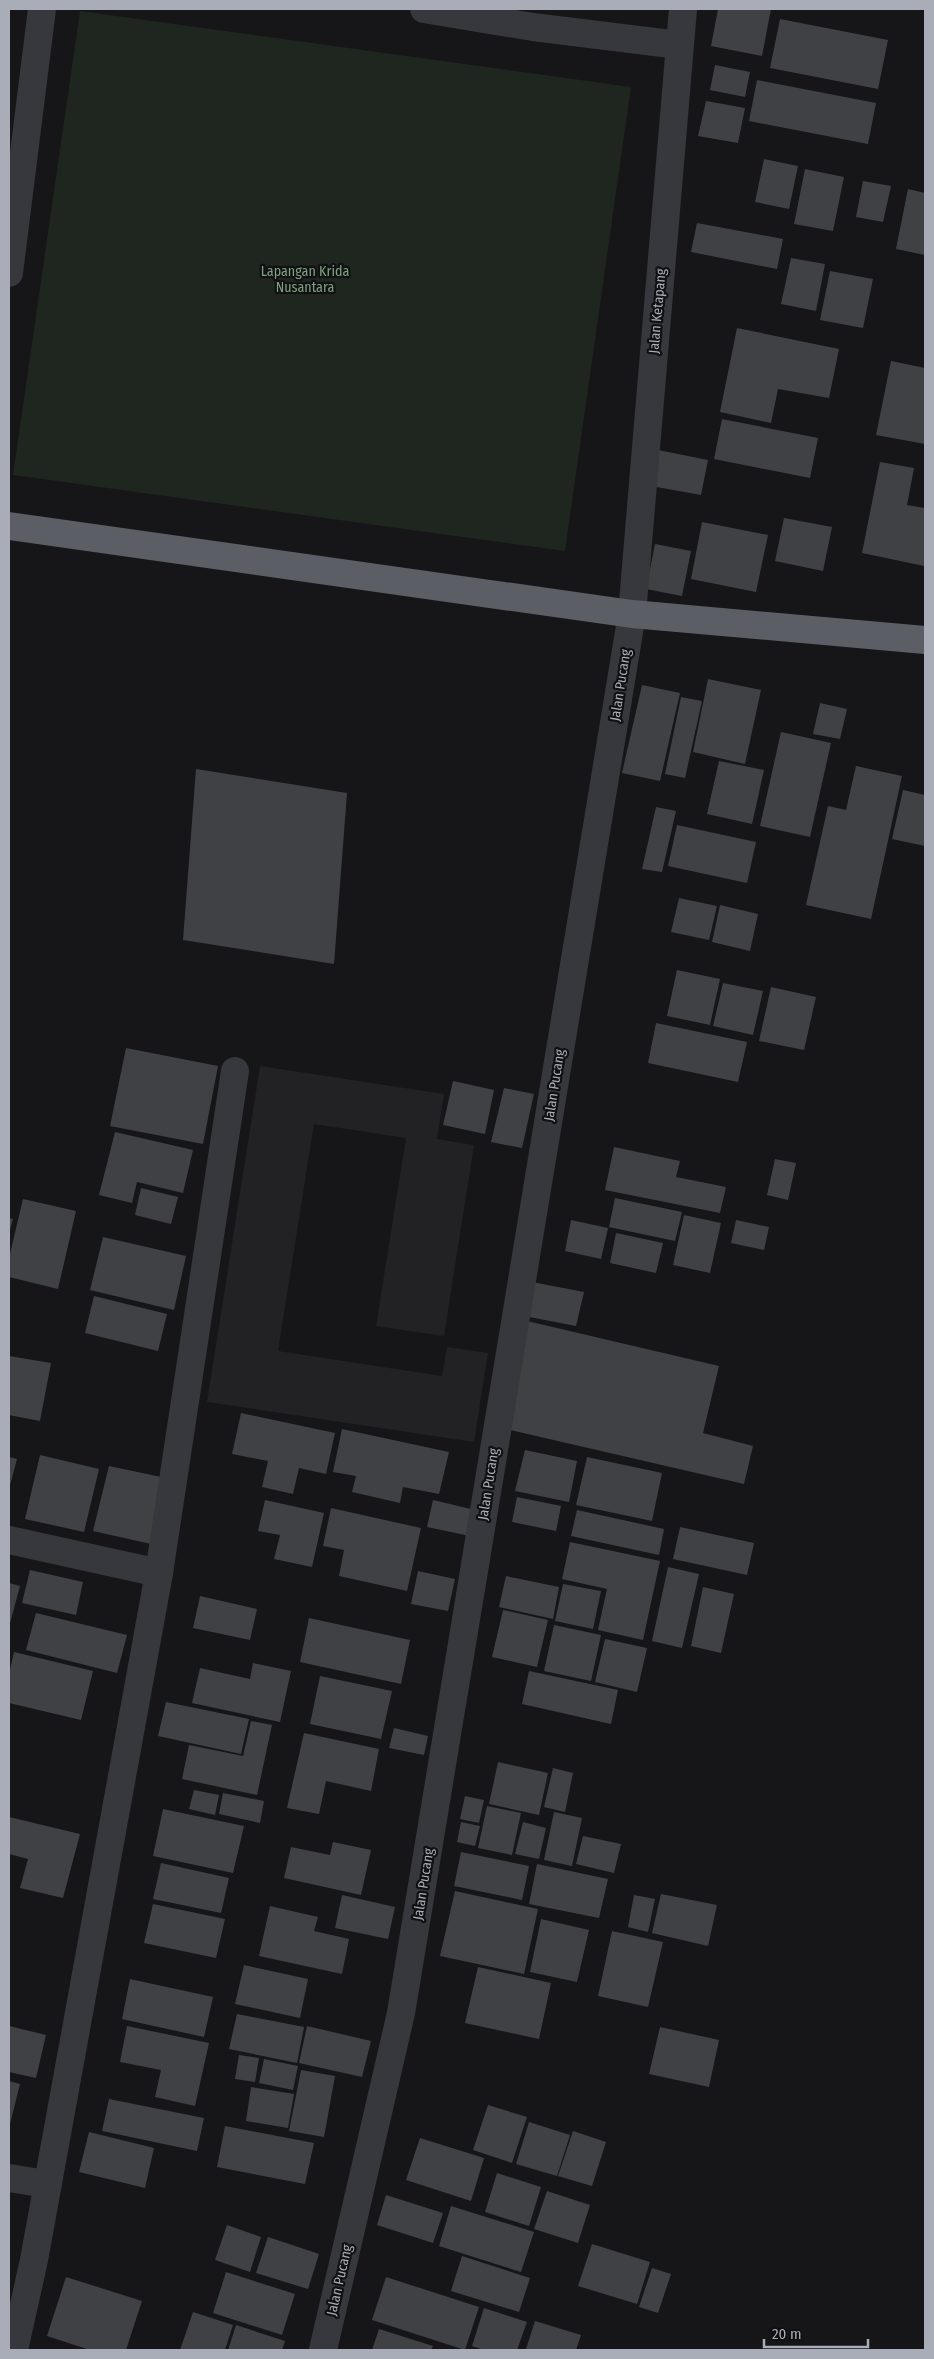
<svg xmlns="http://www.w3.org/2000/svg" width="934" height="2359" viewBox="0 0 934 2359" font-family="'Fira Sans Condensed',sans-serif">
  <rect width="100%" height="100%" fill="#161618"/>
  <polygon fill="#222225" points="260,1066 444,1094 437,1139 474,1145 444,1336 376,1326 406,1138 314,1124 278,1351 442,1376 447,1347 488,1353 474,1442 207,1402"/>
  <polygon fill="#1e261f" points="80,11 631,87 565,551 13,475"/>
  <g fill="#404145">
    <polygon points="718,9 771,9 762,56 711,46"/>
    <polygon points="780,19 888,40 878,89 770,68"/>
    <polygon points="715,65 750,72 745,97 710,90"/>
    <polygon points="757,80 876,103 868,144 749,121"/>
    <polygon points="706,101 745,108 738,143 698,136"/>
    <polygon points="764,159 798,166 789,209 755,202"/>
    <polygon points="805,169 844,177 833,231 794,224"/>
    <polygon points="863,181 891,186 883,222 856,217"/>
    <polygon points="908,189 925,193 925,255 896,249"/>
    <polygon points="697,223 783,239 777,269 691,252"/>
    <polygon points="791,258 825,264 816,311 781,304"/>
    <polygon points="830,271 873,279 863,328 820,320"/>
    <polygon points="737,328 839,349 829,398 778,389 771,423 720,412"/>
    <polygon points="891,361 925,368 925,444 876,435"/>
    <polygon points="722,419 818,438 810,478 714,459"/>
    <polygon points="658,450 708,460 701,495 651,486"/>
    <polygon points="880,462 914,468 907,505 925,508 924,566 862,553"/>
    <polygon points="784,518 832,527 823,571 775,561"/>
    <polygon points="702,522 768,535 756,592 691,579"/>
    <polygon points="655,544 691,551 682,596 646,589"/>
    <polygon points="708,679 761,690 745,764 693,752"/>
    <polygon points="642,685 680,693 660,781 622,773"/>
    <polygon points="681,697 702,701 685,778 665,774"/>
    <polygon points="820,703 847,709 840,739 813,734"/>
    <polygon points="781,732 831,743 810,837 760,826"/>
    <polygon points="719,761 764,770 752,824 707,814"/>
    <polygon points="856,766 902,776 871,919 806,905 828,806 846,810"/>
    <polygon points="196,769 347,793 334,964 183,940"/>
    <polygon points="903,790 925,795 925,846 892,839"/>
    <polygon points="656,807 676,811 662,872 642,869"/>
    <polygon points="677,825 756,842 747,883 668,866"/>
    <polygon points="679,898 717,906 709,940 671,932"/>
    <polygon points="720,905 758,914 750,951 712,942"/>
    <polygon points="677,970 720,979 710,1025 667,1016"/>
    <polygon points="723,983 763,991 753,1035 713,1026"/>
    <polygon points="771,987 816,997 804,1050 759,1041"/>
    <polygon points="656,1023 747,1042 738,1082 648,1063"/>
    <polygon points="126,1048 218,1066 203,1144 110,1126"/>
    <polygon points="453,1081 494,1090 485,1134 443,1125"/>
    <polygon points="504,1088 534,1094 522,1148 491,1142"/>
    <polygon points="115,1132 193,1150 183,1193 137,1182 132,1203 99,1195"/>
    <polygon points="614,1147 680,1161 676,1177 726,1187 720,1213 605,1190"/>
    <polygon points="775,1159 796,1163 788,1200 767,1195"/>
    <polygon points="141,1188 178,1197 171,1224 135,1215"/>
    <polygon points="615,1198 682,1212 675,1241 609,1227"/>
    <polygon points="23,1199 76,1211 58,1289 9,1277 9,1258"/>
    <polygon points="684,1215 721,1223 710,1273 673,1265"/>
    <polygon points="9,1218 13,1219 9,1233"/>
    <polygon points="571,1220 608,1228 601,1259 565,1251"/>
    <polygon points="736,1220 769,1227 764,1250 731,1243"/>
    <polygon points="616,1233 663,1243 656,1273 610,1263"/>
    <polygon points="103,1237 186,1256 174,1310 90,1290"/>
    <polygon points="532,1282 584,1292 576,1326 524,1316"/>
    <polygon points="94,1296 167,1314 158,1351 85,1333"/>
    <polygon points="527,1321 719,1366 703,1433 753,1446 744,1484 502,1428"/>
    <polygon points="9,1356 51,1363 40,1421 9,1415"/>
    <polygon points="241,1413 335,1433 326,1474 299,1468 293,1494 262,1487 268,1461 232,1454"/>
    <polygon points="342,1429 449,1452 439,1494 403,1487 400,1503 352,1492 356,1476 333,1472"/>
    <polygon points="525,1450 577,1461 569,1502 515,1491"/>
    <polygon points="40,1455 99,1469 84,1532 25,1519"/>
    <polygon points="9,1457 17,1459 9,1489"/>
    <polygon points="587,1457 662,1473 652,1521 576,1505"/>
    <polygon points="109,1466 166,1478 151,1544 93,1531"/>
    <polygon points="517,1497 561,1506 556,1531 512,1522"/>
    <polygon points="265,1500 324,1513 312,1567 274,1559 280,1535 258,1531"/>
    <polygon points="433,1500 475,1510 470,1536 427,1527"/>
    <polygon points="331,1508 421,1528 407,1591 339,1576 344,1550 323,1546"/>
    <polygon points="577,1510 664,1529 659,1555 571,1536"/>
    <polygon points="680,1527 754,1543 747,1575 673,1559"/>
    <polygon points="570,1542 660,1561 643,1640 598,1630 607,1589 562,1579"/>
    <polygon points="668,1567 699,1574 682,1648 652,1641"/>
    <polygon points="30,1570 83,1582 76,1615 22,1603"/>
    <polygon points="418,1571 455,1579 448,1611 411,1604"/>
    <polygon points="506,1576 559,1587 553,1619 499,1607"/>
    <polygon points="9,1583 20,1586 9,1627"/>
    <polygon points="563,1584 601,1591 593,1629 555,1621"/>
    <polygon points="703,1587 734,1594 721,1653 691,1646"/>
    <polygon points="200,1596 257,1609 250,1640 193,1628"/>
    <polygon points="503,1610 548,1620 537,1667 492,1657"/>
    <polygon points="36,1613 127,1635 117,1673 26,1650"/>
    <polygon points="309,1618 410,1640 401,1684 300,1662"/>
    <polygon points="554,1625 601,1635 591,1681 544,1671"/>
    <polygon points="605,1639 647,1648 637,1692 595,1682"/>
    <polygon points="14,1652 93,1671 81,1720 9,1703 9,1674"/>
    <polygon points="253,1663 291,1671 280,1722 192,1703 200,1668 250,1679"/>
    <polygon points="529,1671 618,1690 611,1724 522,1704"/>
    <polygon points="320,1676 392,1691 381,1739 310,1724"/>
    <polygon points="166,1702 249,1719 241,1754 158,1736"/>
    <polygon points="251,1721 272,1725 257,1795 182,1779 189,1745 243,1756"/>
    <polygon points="394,1728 428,1736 424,1755 389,1748"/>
    <polygon points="304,1733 379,1749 371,1791 326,1781 319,1814 287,1808"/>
    <polygon points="498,1762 548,1773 539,1815 489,1804"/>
    <polygon points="553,1768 573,1773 565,1812 544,1807"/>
    <polygon points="194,1790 219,1795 215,1815 189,1809"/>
    <polygon points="223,1793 264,1801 260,1823 219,1814"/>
    <polygon points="465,1796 484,1800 479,1823 460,1819"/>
    <polygon points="487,1806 521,1813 512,1855 478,1848"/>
    <polygon points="163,1809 244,1826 233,1873 153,1856"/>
    <polygon points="554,1812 582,1818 572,1866 544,1860"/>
    <polygon points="9,1817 80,1834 63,1898 20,1888 28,1859 9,1854"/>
    <polygon points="461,1822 480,1826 475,1846 457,1842"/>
    <polygon points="523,1822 546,1828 539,1859 515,1854"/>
    <polygon points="583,1836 621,1844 614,1873 576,1864"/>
    <polygon points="333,1842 371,1850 361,1895 284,1878 291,1847 330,1855"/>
    <polygon points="461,1852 529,1866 522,1900 454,1886"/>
    <polygon points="161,1863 229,1878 221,1913 153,1899"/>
    <polygon points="537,1864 608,1879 599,1918 529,1904"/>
    <polygon points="455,1891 538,1909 524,1974 440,1956"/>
    <polygon points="661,1894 717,1905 708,1946 652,1933"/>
    <polygon points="342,1895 395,1907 388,1939 335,1928"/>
    <polygon points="634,1895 655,1899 648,1932 628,1927"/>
    <polygon points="153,1904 225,1919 216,1958 144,1943"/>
    <polygon points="270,1906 318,1917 314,1931 349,1939 342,1974 259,1956"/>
    <polygon points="541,1919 589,1930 577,1982 530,1972"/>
    <polygon points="612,1931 663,1942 648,2007 598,1996"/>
    <polygon points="244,1965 308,1979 300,2018 235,2004"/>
    <polygon points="478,1967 551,1983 539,2039 465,2023"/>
    <polygon points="130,1979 213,1997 204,2037 122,2019"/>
    <polygon points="237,2014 304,2027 297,2063 229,2049"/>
    <polygon points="9,2026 46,2035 36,2078 9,2072"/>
    <polygon points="127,2026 209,2043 195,2106 155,2097 161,2070 120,2062"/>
    <polygon points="307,2026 371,2041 362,2077 299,2063"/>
    <polygon points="660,2027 719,2040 709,2087 649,2074"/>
    <polygon points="239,2055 259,2058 255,2082 235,2079"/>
    <polygon points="264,2059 298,2066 293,2090 259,2083"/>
    <polygon points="301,2070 335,2076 324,2137 289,2131"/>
    <polygon points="9,2081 20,2084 9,2128"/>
    <polygon points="251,2087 294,2094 288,2128 246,2121"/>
    <polygon points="109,2099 204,2118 197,2151 102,2131"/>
    <polygon points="488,2105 527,2117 512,2163 473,2150"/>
    <polygon points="529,2122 570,2135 557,2176 516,2164"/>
    <polygon points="225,2126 314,2143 305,2184 217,2167"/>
    <polygon points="573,2131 606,2142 592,2186 558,2176"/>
    <polygon points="89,2132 154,2148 145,2188 79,2172"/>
    <polygon points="420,2138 484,2158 471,2201 406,2180"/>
    <polygon points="497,2173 541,2187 529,2226 485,2212"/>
    <polygon points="547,2191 590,2205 578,2243 534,2229"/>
    <polygon points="386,2195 443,2213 433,2243 377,2225"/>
    <polygon points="451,2206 534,2232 521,2272 439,2246"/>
    <polygon points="227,2225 261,2237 250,2272 215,2260"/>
    <polygon points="268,2237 319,2254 308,2289 256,2273"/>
    <polygon points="592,2244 650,2262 637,2304 578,2286"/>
    <polygon points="462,2256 530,2278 519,2312 451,2291"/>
    <polygon points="652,2268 671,2274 658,2313 639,2307"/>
    <polygon points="226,2272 295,2294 282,2335 213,2313"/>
    <polygon points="66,2277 142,2301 126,2350 90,2350 47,2336"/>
    <polygon points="386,2277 479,2307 465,2350 372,2320"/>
    <polygon points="484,2308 527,2322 517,2350 484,2350 472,2346"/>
    <polygon points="193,2312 233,2325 225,2350 180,2350"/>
    <polygon points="535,2321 581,2335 576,2350 526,2349"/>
    <polygon points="236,2325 285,2341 282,2350 228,2350"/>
    <polygon points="379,2329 433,2346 431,2350 372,2350"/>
  </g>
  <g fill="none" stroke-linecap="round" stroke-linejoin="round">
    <g stroke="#37383d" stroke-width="28">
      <polyline points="424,9 533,27 679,45"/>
      <polyline points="9,273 42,9"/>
      <polyline points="632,614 683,9"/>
      <polyline points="9,1540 159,1573"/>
      <polyline points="9,2178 46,2184"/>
      <polyline points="14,2350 34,2260 159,1573 235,1071"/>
    </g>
    <polyline stroke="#37383d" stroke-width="28" points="323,2350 401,2013 632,614"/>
    <polyline stroke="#5b5e65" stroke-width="28" points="9,526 632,614 925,640"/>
  </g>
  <g text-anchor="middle" stroke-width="4.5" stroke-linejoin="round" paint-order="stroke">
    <g font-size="14" fill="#7fa381" stroke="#111113">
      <text x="305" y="276">Lapangan Krida<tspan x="305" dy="16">Nusantara</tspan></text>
    </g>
    <g font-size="14" fill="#a8adb8" stroke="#111113">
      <text transform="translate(657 311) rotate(-85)" y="5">Jalan Ketapang</text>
      <text transform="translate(620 685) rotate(-81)" y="5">Jalan Pucang</text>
      <text transform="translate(554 1085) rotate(-81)" y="5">Jalan Pucang</text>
      <text transform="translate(488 1484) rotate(-81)" y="5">Jalan Pucang</text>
      <text transform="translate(423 1884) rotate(-81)" y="5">Jalan Pucang</text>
      <text transform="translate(339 2280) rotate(-77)" y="5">Jalan Pucang</text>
    </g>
  </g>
  <rect width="934" height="2359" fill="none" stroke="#a8adb8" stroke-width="20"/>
  <path d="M764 2339v8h104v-8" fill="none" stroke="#a8adb8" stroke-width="2.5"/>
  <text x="772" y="2339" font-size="15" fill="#a8adb8" stroke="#111113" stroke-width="4" paint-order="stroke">20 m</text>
</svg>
